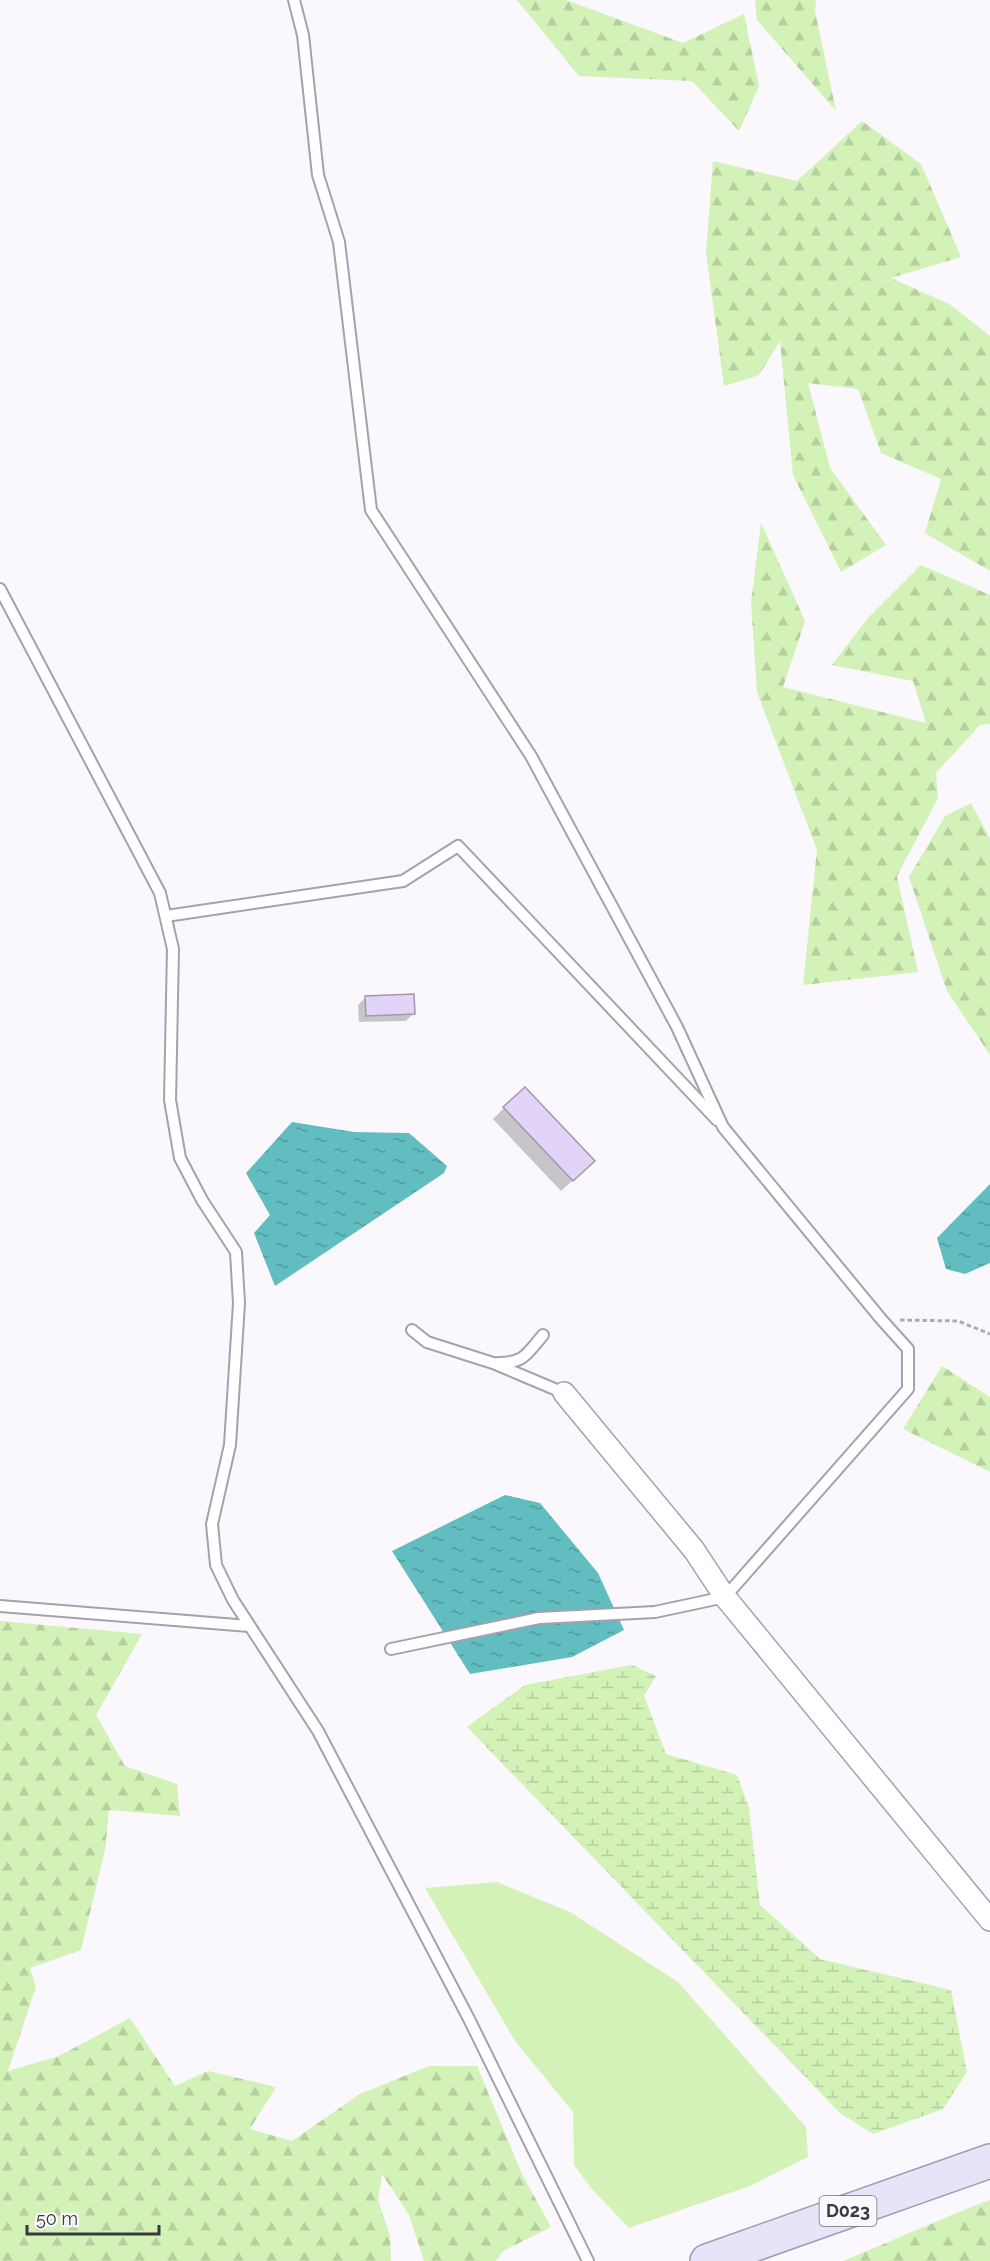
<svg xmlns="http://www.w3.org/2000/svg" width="990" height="2261" viewBox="0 0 990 2261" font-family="Raleway,sans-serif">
  <defs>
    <pattern id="forest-firs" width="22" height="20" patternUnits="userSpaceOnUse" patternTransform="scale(1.5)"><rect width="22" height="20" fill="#d2f2b7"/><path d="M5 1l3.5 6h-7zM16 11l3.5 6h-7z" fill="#b5d09e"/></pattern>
    <pattern id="wetland-marsh" width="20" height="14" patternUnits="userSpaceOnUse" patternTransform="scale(1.5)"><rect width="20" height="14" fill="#d2f2b7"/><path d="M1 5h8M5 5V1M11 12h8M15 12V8" fill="none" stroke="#b5d09e"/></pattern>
    <pattern id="water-ripples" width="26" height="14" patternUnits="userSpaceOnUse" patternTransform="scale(1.5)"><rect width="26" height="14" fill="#61bdbf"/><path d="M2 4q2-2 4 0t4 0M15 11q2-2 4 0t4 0" fill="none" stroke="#519b9d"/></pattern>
  </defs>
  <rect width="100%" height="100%" fill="#faf7fd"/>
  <polygon fill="#d2f2b7" points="497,1882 570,1912 678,1982 806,2127 808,2157 750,2186 629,2228 592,2189 574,2165 573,2112 515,2041 425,1888"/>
  <g fill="url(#forest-firs)">
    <polygon points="517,0 566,0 683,43 744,14 759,86 739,131 692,81 579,76"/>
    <polygon points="755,0 816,0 815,11 836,111 757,20"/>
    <polygon points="862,121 921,164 961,257 891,278 951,305 990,336 990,571 925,533 941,479 881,453 858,389 808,383 830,468 886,545 841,572 793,475 780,341 759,375 724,386 706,252 713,161 797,181"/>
    <polygon points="761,523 805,621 783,687 926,723 913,681 832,665 868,618 921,565 990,595 990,724 980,725 936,773 938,798 897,876 918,972 803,985 817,850 757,692 751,602"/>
    <polygon points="971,803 990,839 990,1055 947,991 909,877 945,816"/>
    <polygon points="942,1366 990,1397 990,1472 903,1429"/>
    <polygon points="0,1621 142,1634 96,1715 125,1766 177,1784 180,1816 109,1810 105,1850 81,1950 30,1968 36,1987 8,2071 59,2056 130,2018 175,2086 208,2071 276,2087 250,2129 292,2141 360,2094 429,2066 477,2066 522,2174 551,2227 503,2251 496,2261 424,2261 409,2215 382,2174 378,2200 390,2236 391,2261 0,2261"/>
    <polygon points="990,2200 990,2261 843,2261 976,2205"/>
  </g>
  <polygon fill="url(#wetland-marsh)" points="632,1665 656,1676 644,1696 666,1754 737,1775 749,1808 760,1905 820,1959 951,1990 967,2072 943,2109 873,2134 840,2113 467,1727 525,1685"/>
  <g fill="url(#water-ripples)">
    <polygon points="292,1122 354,1132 409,1133 447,1166 444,1173 275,1286 254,1233 270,1215 246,1173"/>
    <polygon points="990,1184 990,1263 965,1274 946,1269 937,1238"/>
    <polygon points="505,1495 540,1503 598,1573 624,1630 572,1657 470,1674 392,1551"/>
  </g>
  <g fill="#0003">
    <polygon points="366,997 414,1013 406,1021 359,1022 358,1005"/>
    <polygon points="504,1108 582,1172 561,1191 493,1119"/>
  </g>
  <g fill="#e4d3f8" stroke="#9f9aa7" stroke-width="1.5">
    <polygon points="414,994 415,1014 366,1016 365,996"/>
    <polygon points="525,1087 595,1161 573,1181 503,1107"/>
  </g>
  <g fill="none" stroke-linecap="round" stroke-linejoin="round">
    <g stroke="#a6a1ae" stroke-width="14">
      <g id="service">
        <polyline points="294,0 303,35 318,175 339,242 371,510 531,756 677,1027 723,1127 881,1319 908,1349 908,1389 725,1597 655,1612 539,1618 391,1649"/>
        <polyline points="0,589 160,893 173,949 170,1100 180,1158 202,1200 236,1252 239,1303 230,1445 212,1524 216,1565 233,1600 318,1731 469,2019 588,2261"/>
        <polyline points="166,916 403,881 458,846 717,1120"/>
        <polyline points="412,1330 427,1342 493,1363 564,1393"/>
        <path d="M 498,1363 C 524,1363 527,1354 543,1335"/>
        <polyline points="0,1606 249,1626"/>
      </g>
    </g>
    <g stroke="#a6a1ae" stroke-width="24">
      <polyline id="minor" points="564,1393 694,1550 725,1597 990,1920"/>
    </g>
    <g stroke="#a29bb4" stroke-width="36">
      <polyline id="primary" points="707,2261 990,2161"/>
    </g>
    <polyline stroke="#adaab0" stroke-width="3" stroke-dasharray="4.5 3" stroke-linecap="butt" points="900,1320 958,1321 990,1334"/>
    <use href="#service" stroke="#fff" stroke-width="10"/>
    <use href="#minor" stroke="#fff" stroke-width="21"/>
    <use href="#primary" stroke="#e8e3f8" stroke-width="33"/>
  </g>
  <g text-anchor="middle" stroke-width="6" stroke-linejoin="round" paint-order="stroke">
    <rect fill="#faf7fd" stroke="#747177" stroke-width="1.5" x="819.5" y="2196" width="57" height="30" rx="4.5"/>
    <g font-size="18" font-weight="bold" fill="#3b383e">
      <text x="848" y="2217">D023</text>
    </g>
  </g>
  <path d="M27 2225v9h132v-9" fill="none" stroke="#3b383e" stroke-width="3"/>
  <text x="36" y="2225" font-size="18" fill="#3b383e" stroke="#faf7fd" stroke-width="4.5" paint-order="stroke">50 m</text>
</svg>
